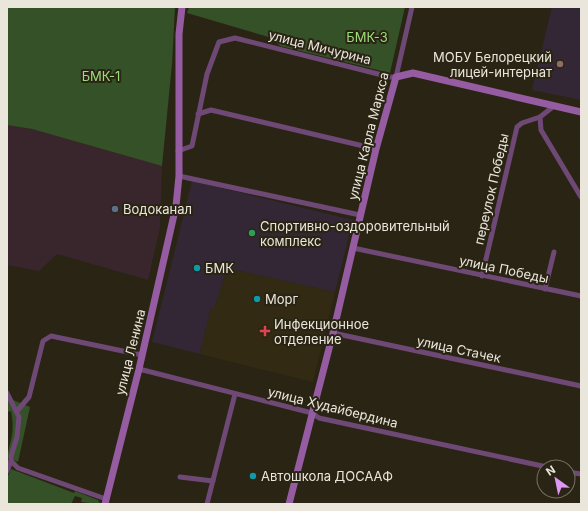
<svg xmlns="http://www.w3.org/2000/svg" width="588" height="511" viewBox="0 0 588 511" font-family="Inter,sans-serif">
  <rect width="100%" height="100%" fill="#2a2414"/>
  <polygon fill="#332a13" points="227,268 335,292 313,382 200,354 211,307 215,307"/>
  <polygon fill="#39262d" points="7,125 32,129 162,166 160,228 148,280 57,254 39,271 7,265"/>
  <g fill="#332735">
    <polygon points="552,7 581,7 581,100 532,90"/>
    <polygon points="192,181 353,220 335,292 227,268 215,307 211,307 200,354 152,342"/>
  </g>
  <g fill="#355127">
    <polygon points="7,7 175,7 172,64 162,166 32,129 7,125"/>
    <polygon points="189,7 405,7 390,73 280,46 272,38 187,13"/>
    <path d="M 7,388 L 13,400 L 30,407 L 18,462 L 7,457 C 11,439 15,431 11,411 L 7,412 Z"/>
    <polygon points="11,469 74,493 75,491 98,500 100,504 81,502 82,498 75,496 71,504 7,504 7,478"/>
  </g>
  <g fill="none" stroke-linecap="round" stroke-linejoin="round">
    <g stroke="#6e4975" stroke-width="5">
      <polyline points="198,114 211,110 376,149"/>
      <polyline points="540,117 541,130 581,197"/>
      <polyline points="178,151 192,146 207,74 219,42 235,38 390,77 396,77 412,7"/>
      <polyline points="179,176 360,215"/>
      <polyline points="353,248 581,296"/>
      <polyline points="482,276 517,127 522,123 540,117 554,106"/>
      <polyline points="545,289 554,252"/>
      <polyline points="333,333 581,386"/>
      <polyline points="139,369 312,413 319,418 547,467"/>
      <polyline points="7,393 19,417 17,437 11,456 11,461 18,468 106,499"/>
      <polyline points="17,411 29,397 43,341 51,336 142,355"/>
      <polyline points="7,471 11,461"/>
      <polyline points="568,472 581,474"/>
      <polyline points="180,477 213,481"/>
      <polyline points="207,504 235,394"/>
    </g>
    <g stroke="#965ca2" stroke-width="7">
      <polyline points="105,504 139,369 176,206 179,176 179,34 182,7"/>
      <polyline points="289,504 333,333 376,149 396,77 413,73 581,112"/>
    </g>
  </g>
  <circle fill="#8d6e63" stroke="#2a2414" stroke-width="1.5" cx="560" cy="64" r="4"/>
  <circle fill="#5c6f8a" stroke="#2a2414" stroke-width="1.5" cx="115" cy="209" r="4"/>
  <circle fill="#2e9e5b" stroke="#2a2414" stroke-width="1.5" cx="252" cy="233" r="4"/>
  <g fill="#0f9aa8" stroke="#2a2414" stroke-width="1.5">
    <circle cx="197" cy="268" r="4"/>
    <circle cx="257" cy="299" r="4"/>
    <circle cx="253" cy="476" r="4"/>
  </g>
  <path fill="#e0444e" stroke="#2a2414" stroke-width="1.5" d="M263 325h4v4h4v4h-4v4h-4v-4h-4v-4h4z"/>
  <g text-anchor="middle" stroke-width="4" stroke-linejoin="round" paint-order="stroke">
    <g font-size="13" fill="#9ade79" stroke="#2a2414">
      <text x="367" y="42">БМК-3</text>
      <text x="101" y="81">БМК-1</text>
    </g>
    <g font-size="13" fill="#eae6db" stroke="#2a2414">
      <text transform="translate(320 47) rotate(14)" y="5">улица Мичурина</text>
      <text transform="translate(368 136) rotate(-76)" y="5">улица Карла Маркса</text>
      <text transform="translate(491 189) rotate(-77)" y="5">переулок Победы</text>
      <text transform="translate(504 269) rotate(12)" y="5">улица Победы</text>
      <text transform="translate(459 349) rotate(12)" y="5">улица Стачек</text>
      <text transform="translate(130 352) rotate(-76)" y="5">улица Ленина</text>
      <text transform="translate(333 407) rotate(14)" y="5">улица Худайбердина</text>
    </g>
    <g font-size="13" fill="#eae6db" stroke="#2a2414" text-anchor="start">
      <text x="552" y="62" text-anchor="end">МОБУ Белорецкий<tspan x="552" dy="15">лицей-интернат</tspan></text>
      <text x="123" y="214">Водоканал</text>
      <text x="260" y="231">Спортивно-оздоровительный<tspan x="260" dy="15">комплекс</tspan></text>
      <text x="205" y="273">БМК</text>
      <text x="265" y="304">Морг</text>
      <text x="274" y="329">Инфекционное<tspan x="274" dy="15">отделение</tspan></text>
      <text x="261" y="481">Автошкола ДОСААФ</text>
    </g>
  </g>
  <rect width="588" height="511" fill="none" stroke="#eae6db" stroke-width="16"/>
  <g transform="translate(556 479) rotate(327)"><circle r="19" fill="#2a2414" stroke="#777264"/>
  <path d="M0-3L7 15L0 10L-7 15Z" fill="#de98f3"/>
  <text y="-6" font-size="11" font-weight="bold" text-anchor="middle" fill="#eae6db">N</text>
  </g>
</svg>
